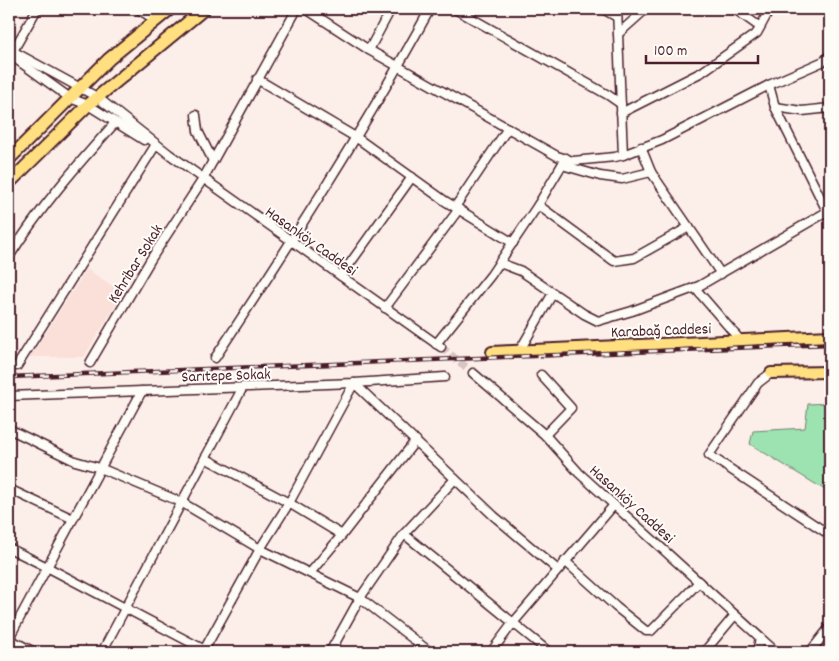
<svg xmlns="http://www.w3.org/2000/svg" width="839" height="661" viewBox="0 0 839 661" font-family="Dekko,sans-serif">
  <rect width="100%" height="100%" fill="#fcefe9"/>
  <filter id="ink" filterUnits="userSpaceOnUse"><feTurbulence type="fractalNoise" baseFrequency=".02" numOctaves="2"/><feDisplacementMap in="SourceGraphic" scale="10" xChannelSelector="R" yChannelSelector="G"/><feConvolveMatrix kernelMatrix="1 2 1 2 8 2 1 2 1" color-interpolation-filters="sRGB"/></filter>
  <g filter="url(#ink)">
    <polygon fill="#fae0d8" points="87,269 123,293 84,357 30,357"/>
    <polygon fill="#9ce3b1" stroke="#73816e" points="830,403 830,493 750,444 753,431 805,428 808,404"/>
    <g fill="none" stroke-linecap="round" stroke-linejoin="round">
      <polyline stroke="#d8c5c3" stroke-width="8" stroke-dasharray="8 4" stroke-linecap="butt" points="441,347 473,373"/>
      <g stroke="#4a1f2b" stroke-width="11">
        <g id="minor">
          <polyline points="138,9 156,20"/>
          <polyline points="306,9 369,50 557,156 573,161 615,157 623,155 662,140 769,85 824,61 830,55"/>
          <polyline points="455,9 608,95 621,104"/>
          <polyline points="603,9 617,17"/>
          <polyline points="617,9 623,155"/>
          <polyline points="741,9 739,12 760,27"/>
          <polyline points="618,34 646,9"/>
          <polyline points="9,49 97,97 169,154 441,347"/>
          <polyline points="369,50 391,9"/>
          <polyline points="13,51 37,9"/>
          <polyline points="9,54 70,98 88,105 144,140"/>
          <polyline points="257,79 357,138 445,201 513,243"/>
          <polyline points="769,85 775,107 830,217"/>
          <polyline points="775,107 802,111 830,108"/>
          <polyline points="621,113 702,72 757,33 770,9"/>
          <polyline points="196,115 198,131 213,161"/>
          <polyline points="641,147 651,172 721,274"/>
          <polyline points="562,165 600,176 622,179 651,172"/>
          <polyline points="538,205 614,261 634,258 689,227"/>
          <polyline points="455,207 508,128"/>
          <path d="M 9,257 C 39,209 77,165 115,123"/>
          <polyline points="500,263 521,271 584,314 598,321 632,311 699,286 830,210"/>
          <polyline points="341,276 412,177"/>
          <polyline points="695,288 741,341"/>
          <polyline points="385,308 459,209"/>
          <polyline points="436,344 491,275 538,205 566,158"/>
          <polyline points="520,350 553,293"/>
          <path d="M 215,358 C 291,243 364,129 430,9"/>
          <polyline points="90,363 151,259 203,179 297,9"/>
          <polyline points="17,366 155,146"/>
          <polyline points="473,373 545,435 579,473 776,652"/>
          <polyline points="771,373 758,383 709,455 830,535"/>
          <polyline points="541,375 571,408 545,435"/>
          <polyline points="9,396 354,383 445,377"/>
          <polyline points="9,429 75,461 100,468 181,502 260,549 360,598 430,652"/>
          <polyline points="205,458 289,503 342,535"/>
          <polyline points="9,489 73,519"/>
          <polyline points="404,534 549,652"/>
          <polyline points="9,548 47,567 205,650"/>
          <polyline points="565,561 616,607 646,631 651,631 699,582"/>
          <polyline points="310,573 342,535 416,440"/>
          <polyline points="9,638 142,391"/>
          <polyline points="9,639 34,652"/>
          <polyline points="102,652 243,387"/>
          <polyline points="203,652 260,549 289,503 354,383 494,516 558,570"/>
          <polyline points="330,652 360,598 404,534 455,479"/>
          <polyline points="491,652 513,623 614,505"/>
          <polyline points="704,652 735,615"/>
          <polyline points="757,652 760,638"/>
          <polyline points="810,652 830,627"/>
        </g>
      </g>
      <g stroke="#4a1f2b" stroke-width="14">
        <g id="major">
          <polyline points="492,352 830,336"/>
          <polyline points="771,373 830,372"/>
        </g>
      </g>
      <g stroke="#4a1f2b" stroke-width="15">
        <g id="highway">
          <polyline points="9,159 109,59 170,9"/>
          <polyline points="9,183 88,105 204,9"/>
        </g>
      </g>
      <use href="#minor" stroke="#fdfcf7" stroke-width="8"/>
      <use href="#major" stroke="#ffdf80" stroke-width="10"/>
      <use href="#highway" stroke="#ffdf80" stroke-width="11"/>
      <g stroke="#4a1f2b" stroke-width="4.5">
        <polyline id="rail" points="9,377 830,344"/>
      </g>
      <use href="#rail" stroke="#fdfcf7" stroke-width="2.5" stroke-dasharray="8" stroke-linecap="butt"/>
    </g>
  </g>
  <g text-anchor="middle" stroke-width="4" stroke-linejoin="round" paint-order="stroke">
    <g font-size="16" fill="#4a1f2b" stroke="#fdfcf7">
      <text transform="translate(312 240) rotate(35)" y="6">Hasanköy Caddesi</text>
      <text transform="translate(134 263) rotate(-58)" y="6">Kehribar Sokak</text>
      <text transform="translate(661 329) rotate(-2)" y="6">Karabağ Caddesi</text>
      <text transform="translate(226 374) rotate(-2)" y="6">Sarıtepe Sokak</text>
      <text transform="translate(633 503) rotate(42)" y="6">Hasanköy Caddesi</text>
    </g>
  </g>
  <rect width="839" height="661" fill="none" stroke="#fdfcf7" stroke-width="30"/>
  <rect x="15" y="15" width="809" height="631" fill="none" stroke="#4a1f2b" stroke-width="2" filter="url(#ink)"/>
  <path d="M646 55v8h112v-8" fill="none" stroke="#4a1f2b" stroke-width="2.5"/>
  <text x="654" y="55" font-size="15" fill="#4a1f2b" stroke="#fdfcf7" stroke-width="4" paint-order="stroke">100 m</text>
</svg>
